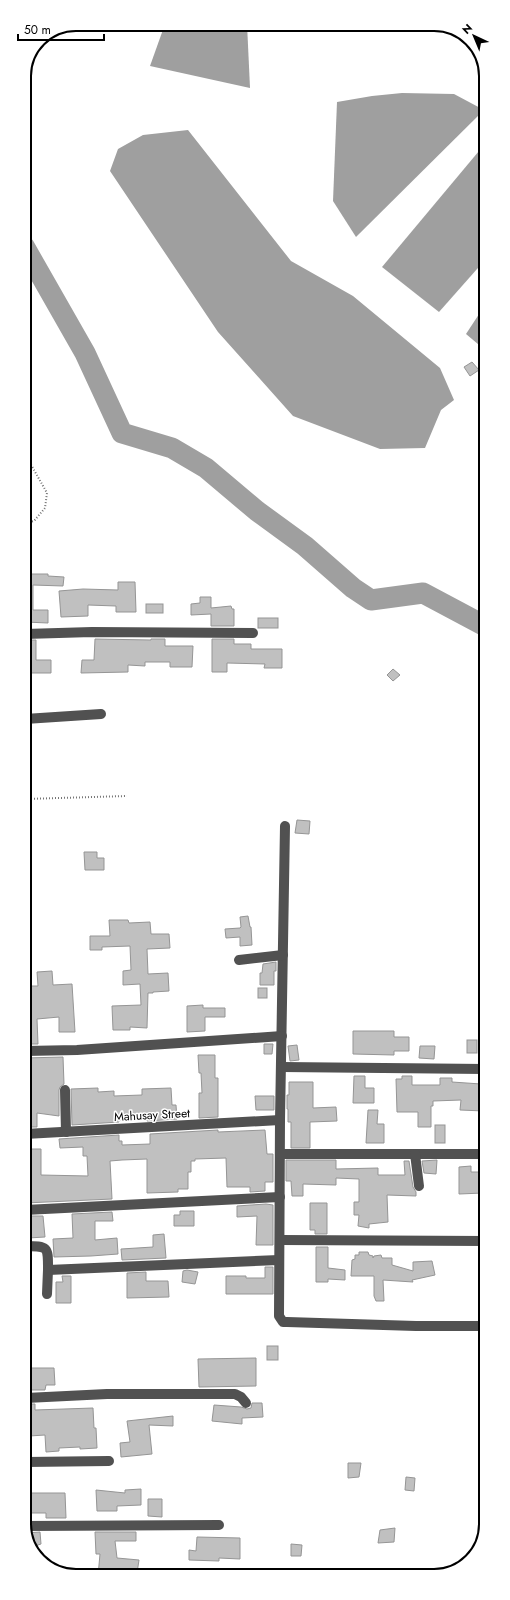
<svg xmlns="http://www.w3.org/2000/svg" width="510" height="1600" viewBox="0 0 510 1600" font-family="Jost,sans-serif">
  <rect width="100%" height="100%" fill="#fff"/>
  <g fill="#9f9f9f">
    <polygon points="165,24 247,24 250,88 150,66"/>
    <polygon points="402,93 454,94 484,110 356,237 333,201 337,102 372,96"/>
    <polygon points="188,130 291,261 353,296 440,368 454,400 441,410 425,448 380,449 293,416 218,332 110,171 118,149 143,135"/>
    <polygon points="484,145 485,260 439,312 382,267"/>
    <polygon points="485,305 485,350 466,334"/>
  </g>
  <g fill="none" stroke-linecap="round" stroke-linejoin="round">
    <polyline stroke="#9f9f9f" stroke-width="21" points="24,246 85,353 122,433 172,448 206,468 257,511 305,546 353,588 371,600 423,593 485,626"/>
  </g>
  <g fill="#c0c0c0" stroke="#959595">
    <polygon points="472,362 479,370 470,376 464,367"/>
    <polygon points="25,574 48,574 48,576 64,577 63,586 33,585 33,610 48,610 48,623 25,622"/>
    <polygon points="118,582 135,582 136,612 116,612 116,606 88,605 88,616 61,617 59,591 83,589 118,590"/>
    <polygon points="200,597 211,597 211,608 231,606 232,609 234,609 234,626 211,626 211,614 191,615 191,604 200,603"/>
    <rect x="146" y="604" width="17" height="9"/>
    <rect x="258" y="618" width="20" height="10"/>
    <polygon points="95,639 151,640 151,639 165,639 165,646 193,646 192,667 170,667 170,662 145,662 145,666 128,665 128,672 81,673 82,660 94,660"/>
    <polygon points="212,639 234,639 234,644 251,644 251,649 282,649 282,668 264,668 265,664 227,663 227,672 212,672"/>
    <polygon points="25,640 36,640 36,660 51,660 51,673 25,673"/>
    <polygon points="393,669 400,675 393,681 387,675"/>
    <polygon points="297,820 310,821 309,834 295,833"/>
    <polygon points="84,852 97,852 97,858 104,858 104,870 85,870"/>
    <polygon points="248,916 250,927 251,927 252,945 240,946 240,937 226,938 225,929 240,928 241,927 240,917"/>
    <polygon points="109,920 128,920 129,923 150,922 151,934 169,934 170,948 147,949 148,974 168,973 169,991 153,992 153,993 148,993 147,1028 130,1027 130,1030 113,1030 112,1006 141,1005 140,984 123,985 123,971 131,970 130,946 102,947 102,950 90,950 90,936 110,936"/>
    <polygon points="276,962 276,971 274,971 274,985 260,985 260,973 262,973 263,964"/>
    <polygon points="52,971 53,985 72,984 75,1032 59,1032 59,1017 37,1019 38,1044 25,1044 25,986 38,986 37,972"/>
    <rect x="258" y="988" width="9" height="10"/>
    <polygon points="203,1005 203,1008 225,1008 225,1017 205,1017 205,1031 187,1032 187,1006"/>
    <polygon points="353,1031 394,1031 394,1037 409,1037 409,1051 394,1051 394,1055 353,1054"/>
    <rect x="467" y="1040" width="10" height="13"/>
    <polygon points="264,1044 273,1044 272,1054 264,1054"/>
    <polygon points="297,1045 299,1060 290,1061 288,1046"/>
    <polygon points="420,1046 435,1046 434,1059 419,1058"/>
    <polygon points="198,1055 215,1055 215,1078 218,1078 218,1117 199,1118 199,1093 202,1093 201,1073 199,1073"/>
    <polygon points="63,1057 64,1084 60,1087 59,1090 59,1116 37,1113 37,1127 25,1127 25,1058"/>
    <polygon points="354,1076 365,1076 365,1088 374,1088 374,1103 353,1103"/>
    <polygon points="402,1076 412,1076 412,1085 440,1085 440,1078 452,1078 452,1082 481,1084 481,1087 485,1087 484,1111 460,1110 461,1100 433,1101 433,1106 431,1106 431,1127 418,1127 418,1112 397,1112 396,1079 402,1079"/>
    <polygon points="289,1082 313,1082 313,1108 336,1107 337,1121 310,1122 310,1148 291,1148 291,1122 288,1122 288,1109 287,1109 287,1095 289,1095"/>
    <polygon points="98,1088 98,1092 114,1091 114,1096 142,1095 142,1089 171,1088 172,1105 176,1105 177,1119 147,1121 147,1119 119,1120 119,1122 72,1125 71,1089"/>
    <polygon points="255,1096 274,1096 274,1110 256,1110"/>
    <polygon points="368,1110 378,1110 377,1124 384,1124 384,1143 366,1143"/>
    <rect x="435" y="1125" width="10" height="18"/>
    <polygon points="218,1130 218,1132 265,1130 267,1154 273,1154 273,1182 265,1182 265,1191 250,1192 250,1187 227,1187 226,1158 195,1159 195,1161 191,1161 191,1172 188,1172 188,1189 178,1189 178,1192 147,1193 147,1159 122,1160 110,1161 112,1199 25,1203 25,1149 41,1149 41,1175 88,1176 87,1156 83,1156 83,1147 60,1148 59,1139 119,1135 119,1141 122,1141 122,1145 150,1144 150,1134"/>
    <polygon points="286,1160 336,1160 336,1169 378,1168 378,1175 405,1175 404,1161 409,1161 413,1187 416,1192 416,1196 387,1195 388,1222 369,1224 369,1228 358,1226 359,1215 354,1215 354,1202 359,1202 359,1179 336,1178 336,1185 303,1184 303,1196 292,1196 291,1181 286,1181"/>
    <polygon points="437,1160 436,1174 424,1173 422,1161"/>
    <polygon points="471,1166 471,1172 479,1172 479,1181 483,1180 483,1193 459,1194 459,1167"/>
    <polygon points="310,1203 327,1203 327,1234 315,1234 315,1230 310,1230"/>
    <polygon points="266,1204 273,1205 273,1245 256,1245 257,1216 237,1217 237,1206"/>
    <polygon points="180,1211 194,1211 194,1226 174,1226 174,1215 180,1215"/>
    <polygon points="112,1212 113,1221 95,1221 95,1240 117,1238 118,1254 91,1256 54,1257 53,1239 73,1238 72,1214"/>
    <polygon points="25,1216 43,1216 45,1237 28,1238 28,1233 25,1233"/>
    <polygon points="164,1234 166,1258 122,1260 121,1249 153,1247 153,1235"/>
    <polygon points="316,1247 328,1247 328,1268 345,1270 345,1280 328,1279 328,1282 316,1282"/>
    <polygon points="359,1252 368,1252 369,1255 373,1256 373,1258 374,1256 381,1255 382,1258 392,1258 392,1265 413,1271 413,1262 432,1261 435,1275 412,1280 413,1282 383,1280 384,1301 376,1301 374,1296 374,1276 351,1276 352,1260 355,1259 355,1255 359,1255"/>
    <polygon points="265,1267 273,1267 273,1294 226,1294 226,1276 246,1276 246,1278 265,1278"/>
    <polygon points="187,1270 198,1272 195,1284 182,1282 183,1271"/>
    <polygon points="146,1272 146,1281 168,1281 169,1297 127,1298 127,1273"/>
    <polygon points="62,1276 71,1276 71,1303 56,1303 56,1282 63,1282"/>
    <rect x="267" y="1346" width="11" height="14"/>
    <polygon points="256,1358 256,1386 199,1387 198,1359"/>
    <polygon points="29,1368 54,1368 55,1385 46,1385 45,1390 29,1390"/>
    <polygon points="252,1403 262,1403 263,1417 242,1418 242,1424 212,1421 214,1405 241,1407 247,1409 251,1408"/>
    <polygon points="26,1404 35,1404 35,1410 93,1408 94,1428 96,1428 97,1448 80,1449 80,1447 59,1448 59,1451 46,1452 45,1435 29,1436 28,1429 26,1429"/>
    <polygon points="173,1416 173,1426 149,1425 152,1454 121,1457 120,1443 130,1442 127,1421"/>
    <polygon points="348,1463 361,1463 359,1477 348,1478"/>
    <polygon points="406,1477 415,1478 414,1491 405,1490"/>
    <polygon points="141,1489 141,1505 117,1506 117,1511 97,1511 96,1490 125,1493 125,1490"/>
    <polygon points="26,1493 65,1493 66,1518 46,1518 46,1513 26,1513"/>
    <polygon points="148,1499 162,1499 162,1517 148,1516"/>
    <polygon points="395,1528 394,1542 378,1543 380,1530"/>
    <polygon points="40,1532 41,1544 32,1547 26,1537 26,1533"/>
    <polygon points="95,1532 136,1532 136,1541 115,1541 117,1558 139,1560 137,1573 112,1570 112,1576 98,1576 100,1554 96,1554"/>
    <polygon points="197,1537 240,1538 240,1559 219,1558 219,1561 189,1560 189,1550 196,1551"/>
    <polygon points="291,1544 302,1545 301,1556 291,1556"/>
  </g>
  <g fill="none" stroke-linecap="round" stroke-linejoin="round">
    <g stroke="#737373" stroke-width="2" stroke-dasharray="1 2" stroke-linecap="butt">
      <polyline points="25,454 47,493 45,508 34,521 25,523"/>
      <polyline points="25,799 127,796"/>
    </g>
    <g stroke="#515151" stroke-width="10">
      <polyline points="25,634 92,632 253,633"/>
      <polyline points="25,719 101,714"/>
      <polyline points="285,826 280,1120 279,1316 283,1322 287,1322 416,1326 486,1326"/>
      <polyline points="239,960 283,955"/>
      <polyline points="25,1051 77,1050 282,1036"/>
      <polyline points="282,1067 485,1069"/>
      <polyline points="65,1090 66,1132"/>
      <polyline points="25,1134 280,1120"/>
      <polyline points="280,1154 486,1154"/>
      <polyline points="415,1154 419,1186"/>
      <polyline points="25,1210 280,1197"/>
      <polyline points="280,1240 486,1241"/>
      <path d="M 25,1246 C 49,1246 48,1247 48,1270 L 279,1260"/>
      <polyline points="47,1294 48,1270"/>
      <polyline points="26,1398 107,1394 235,1394 241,1397 246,1403"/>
      <polyline points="26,1462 109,1461"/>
      <polyline points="26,1526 219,1525"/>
    </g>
  </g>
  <g text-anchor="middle" stroke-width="3" stroke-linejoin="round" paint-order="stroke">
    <g font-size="12" fill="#000" stroke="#fff">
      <text transform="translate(152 1115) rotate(-3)" y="4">Mahusay Street</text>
    </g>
  </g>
  <path d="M0 0H510V1600H0ZM76 31H434A45 45 0 0 1 479 76V1524A45 45 0 0 1 434 1569H76A45 45 0 0 1 31 1524V76A45 45 0 0 1 76 31Z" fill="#fff" fill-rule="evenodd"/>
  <path fill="none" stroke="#000" stroke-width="2" d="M76 31H434A45 45 0 0 1 479 76V1524A45 45 0 0 1 434 1569H76A45 45 0 0 1 31 1524V76A45 45 0 0 1 76 31Z"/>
  <g transform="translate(474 36) rotate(316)" stroke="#ffffff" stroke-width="3" paint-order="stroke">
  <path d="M0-3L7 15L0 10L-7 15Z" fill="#000000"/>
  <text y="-6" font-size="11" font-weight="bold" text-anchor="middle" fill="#000000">N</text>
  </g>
  <path d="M18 34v6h86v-6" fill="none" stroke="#000000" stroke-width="2"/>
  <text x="24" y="34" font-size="12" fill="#000000" stroke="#ffffff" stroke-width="3" paint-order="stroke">50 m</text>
</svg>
